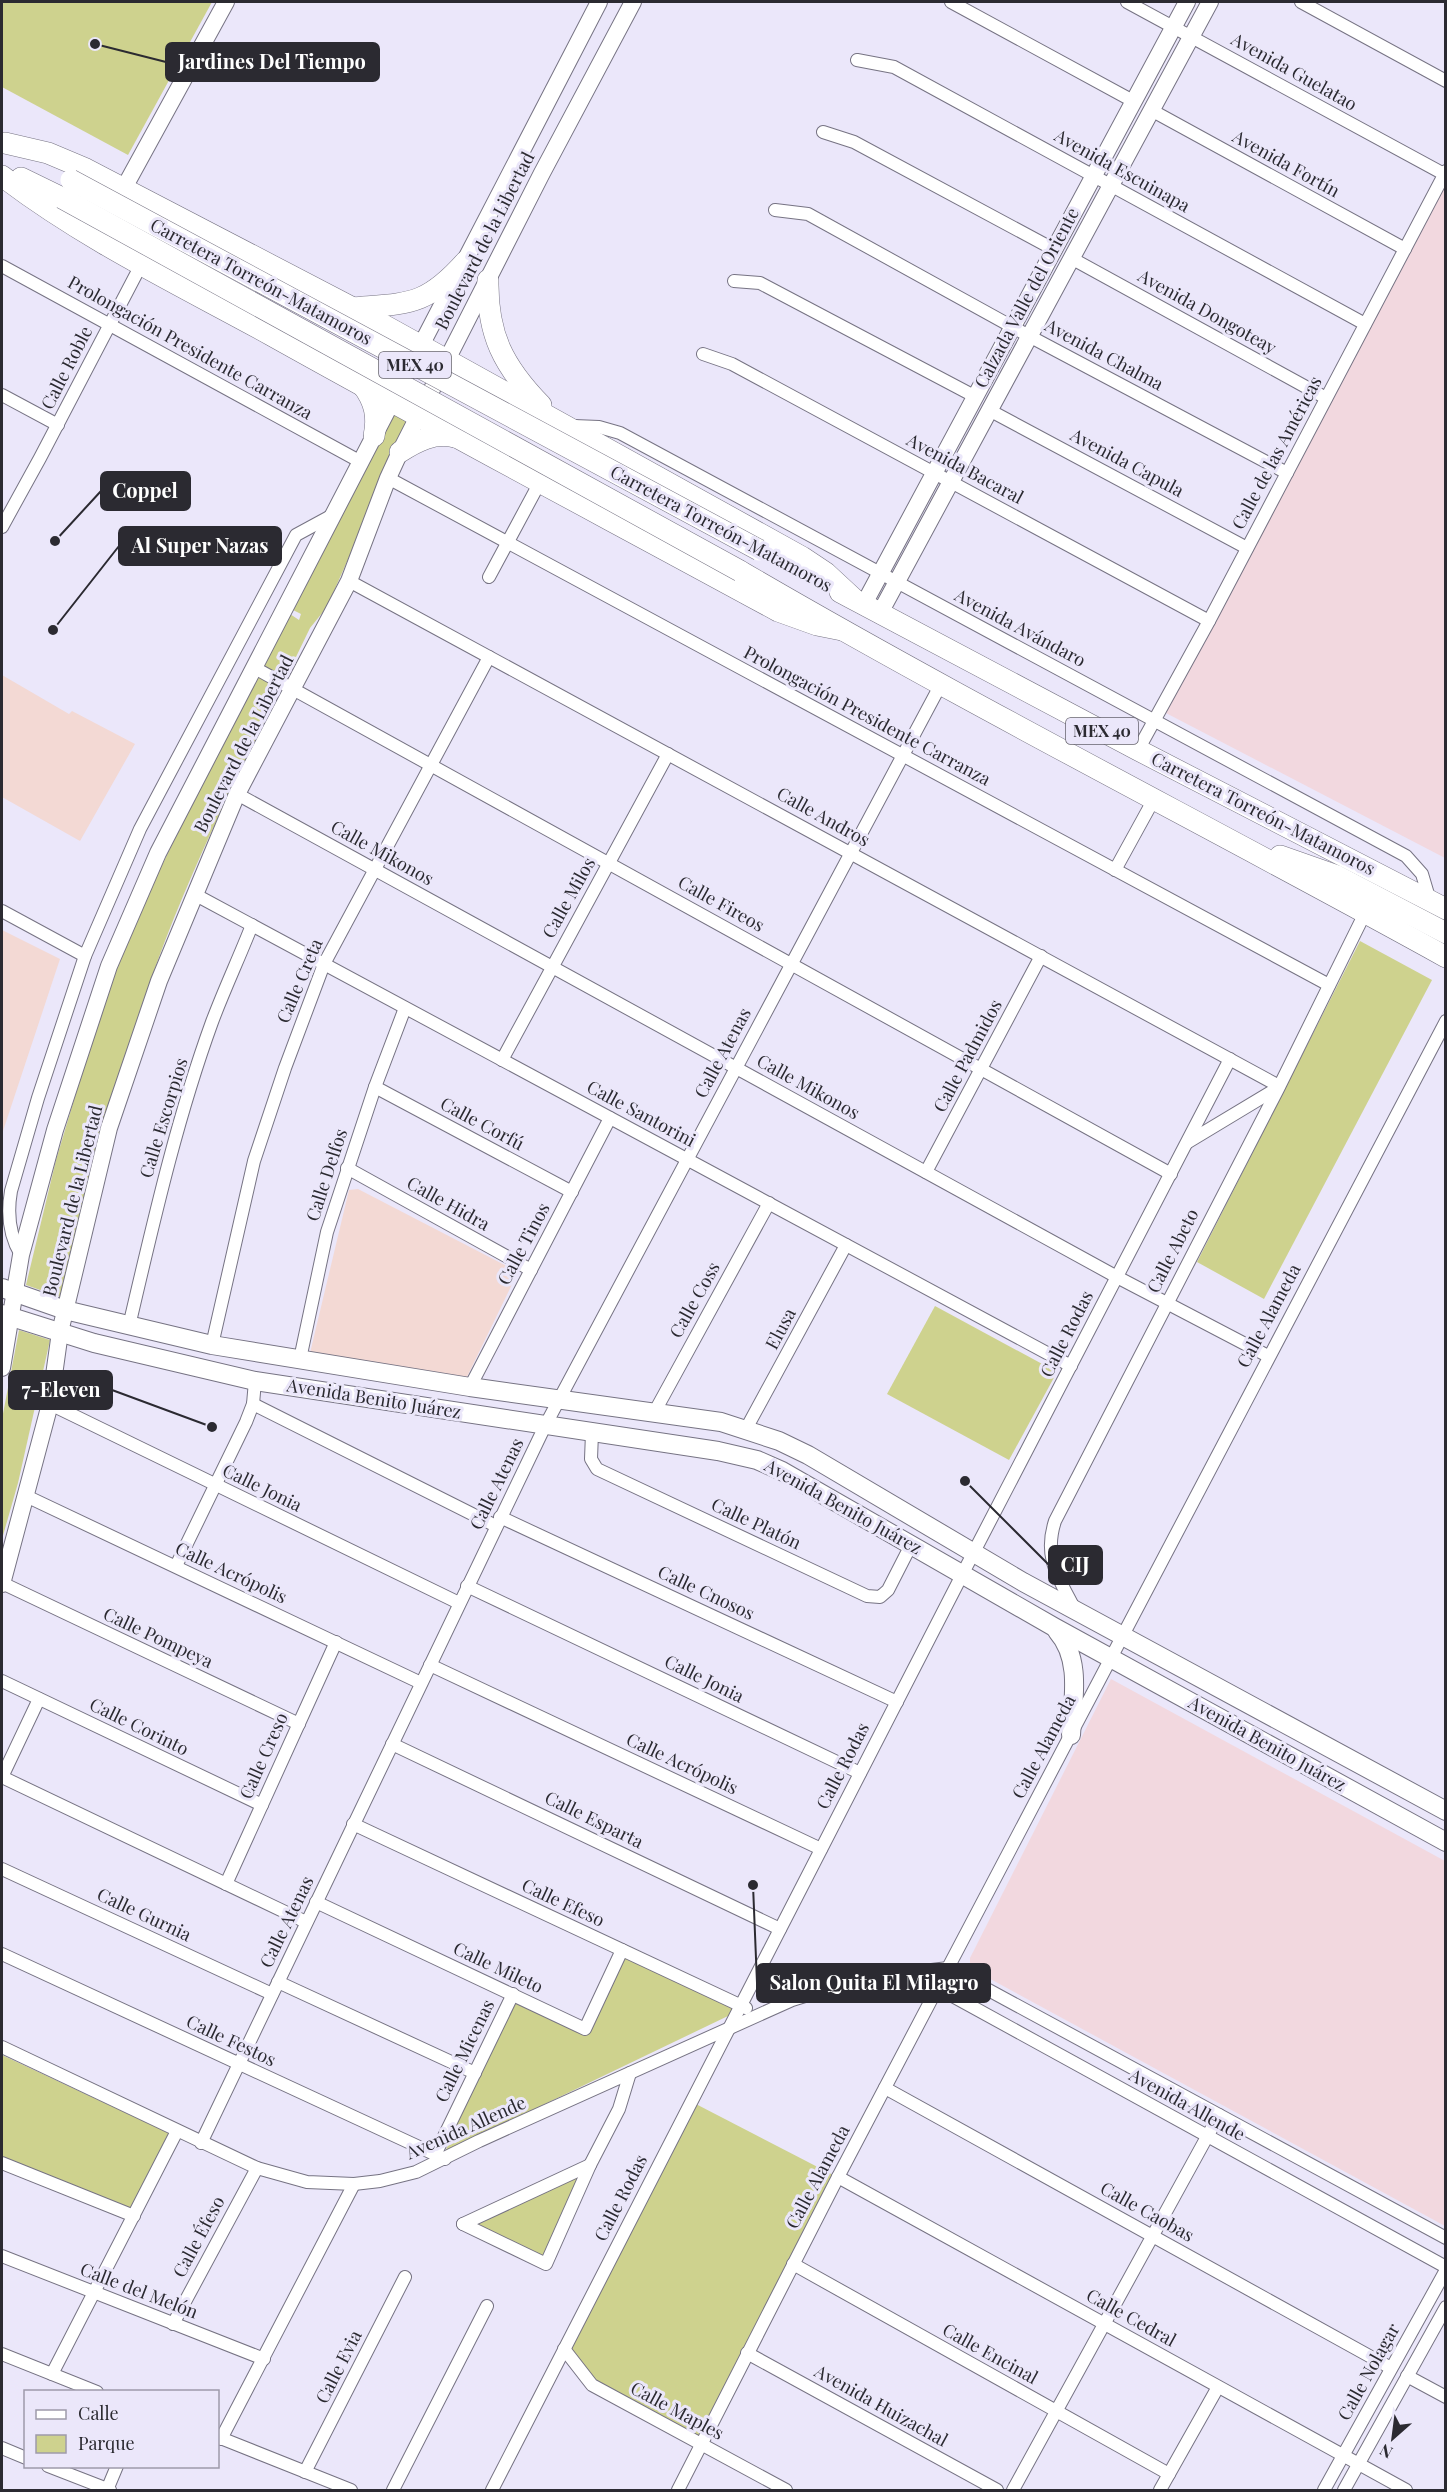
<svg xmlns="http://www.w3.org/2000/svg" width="1447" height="2492" viewBox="0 0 1447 2492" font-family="'Playfair Display',serif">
  <rect width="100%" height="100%" fill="#ebe7fa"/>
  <g fill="#f2d8df">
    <polygon points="1445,176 1445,858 1162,711"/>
    <polygon points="1111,1679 1445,1861 1445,2226 970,1968 970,1958"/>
  </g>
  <g fill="#f3d9d4">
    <polygon points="2,675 69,714 72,711 135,744 80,841 2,797"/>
    <polygon points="2,930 60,959 2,1134"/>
    <polygon points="358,1189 518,1272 466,1379 310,1353 349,1190"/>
  </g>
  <g fill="#ced28e">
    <polygon points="2,2 212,2 128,155 2,87"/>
    <path d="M 395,409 L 411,416 L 327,607 L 310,628 C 260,732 206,834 165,941 C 121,1057 88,1176 60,1297 L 26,1285 L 56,1160 L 103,1003 L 140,910 L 190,808 L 290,614 L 299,620 L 301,614 L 287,607 Z"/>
    <polygon points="1360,941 1432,980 1264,1299 1197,1262"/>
    <polygon points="935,1306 1057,1372 1009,1460 887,1394"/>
    <polygon points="19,1330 50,1340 18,1483 2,1539 2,1419"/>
    <polygon points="626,1955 736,2007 728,2016 445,2152 512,1992 591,2026"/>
    <polygon points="2,2055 171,2134 133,2210 2,2158"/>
    <polygon points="692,2102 837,2177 700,2441 594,2384 566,2349"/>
    <polygon points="588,2167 545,2262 467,2224"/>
  </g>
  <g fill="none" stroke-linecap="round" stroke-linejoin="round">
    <g stroke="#767383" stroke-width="14">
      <g id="street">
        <polyline points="951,2 1133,101"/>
        <polyline points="1127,2 1444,174"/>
        <polyline points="1301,2 1446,81"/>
        <polyline points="857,60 894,67 1365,324"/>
        <polyline points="1151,110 1405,249"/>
        <polyline points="823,132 854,142 1055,250"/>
        <polyline points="775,210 808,214 1029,336 1287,473"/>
        <polyline points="1071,258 1326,398"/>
        <polyline points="2,266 361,462"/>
        <polyline points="734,281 760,283 976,397"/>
        <polyline points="703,354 732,364 1209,621"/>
        <polyline points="2,395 58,425"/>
        <polyline points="989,410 1247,548"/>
        <polyline points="574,426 599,427 620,433 1406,856 1422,874 1430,901"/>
        <polyline points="388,478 1329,985"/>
        <polyline points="2,527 40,458 142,263"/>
        <polyline points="489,577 540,482"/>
        <polyline points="349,581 1279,1086"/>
        <polyline points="253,667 1171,1174"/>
        <polyline points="1138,750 1209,621 1446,171"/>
        <polyline points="237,794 1117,1277 1268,1356"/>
        <polyline points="1115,870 1154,799"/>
        <polyline points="194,894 1071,1366"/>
        <polyline points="2,911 85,956"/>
        <polyline points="502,1060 668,754"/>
        <polyline points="375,1087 572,1192"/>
        <polyline points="1188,1142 1276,1089"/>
        <polyline points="347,1168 531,1270"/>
        <polyline points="926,1172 1041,956"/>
        <path d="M 21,1255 C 9,1235 7,1214 11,1191 L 38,1098 L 85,956 L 140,829 L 296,535 L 331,516"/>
        <path d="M 129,1326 C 153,1224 176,1121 212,1022 C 224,990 239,958 252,925"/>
        <polyline points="212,1345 254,1161 285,1068 324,964 489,657"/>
        <polyline points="300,1359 327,1232 375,1087 405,1008"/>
        <polyline points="470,1387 610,1118"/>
        <polyline points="50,1404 459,1603"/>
        <polyline points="253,1404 496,1526"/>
        <polyline points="654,1413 769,1203"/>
        <polyline points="746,1429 846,1245"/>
        <polyline points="592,1433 591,1459 597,1469 867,1596 880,1597 888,1590 911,1545"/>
        <polyline points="26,1496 421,1683"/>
        <polyline points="500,1517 897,1702"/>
        <polyline points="176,1566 246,1422 253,1404 255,1381"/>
        <polyline points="2,1583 299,1724"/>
        <polyline points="467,1586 860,1773"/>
        <path d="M 1075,1610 C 1059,1578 1043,1558 1055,1521 L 1278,1089 L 1365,913"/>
        <polyline points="430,1665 821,1849"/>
        <polyline points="2,1681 262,1805"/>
        <polyline points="392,1744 780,1929"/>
        <polyline points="2,1777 306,1922"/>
        <polyline points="2,1777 39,1699"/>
        <polyline points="353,1824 746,2008"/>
        <polyline points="2,1869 272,1994"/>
        <polyline points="226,1884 336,1642"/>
        <polyline points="316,1902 585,2029 622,1950"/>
        <polyline points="2,1954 445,2159"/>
        <polyline points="913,1972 938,1988 1446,2267"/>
        <polyline points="278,1982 475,2073"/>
        <path d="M 2,2047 L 257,2168 L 307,2182 L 354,2184 L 380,2181 L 416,2172 L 479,2141 L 792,2000 C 844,1983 894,1974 948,1968 L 1446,2238"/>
        <polyline points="885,2088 1391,2368"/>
        <polyline points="201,2143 545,1426 941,684"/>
        <polyline points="435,2155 513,1994"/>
        <polyline points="2,2163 134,2216"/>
        <polyline points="838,2177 1406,2490"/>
        <polyline points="463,2224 546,2264 590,2165 619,2109 630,2073"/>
        <polyline points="463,2224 590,2165"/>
        <polyline points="2,2256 264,2359"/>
        <polyline points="793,2264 1169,2474"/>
        <polyline points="173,2324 257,2168"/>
        <polyline points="564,2349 592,2385 786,2490"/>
        <polyline points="747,2353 997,2490"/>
        <polyline points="2,2354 97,2392"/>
        <polyline points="52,2374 177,2131"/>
        <polyline points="1407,2376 1446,2397"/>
        <polyline points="218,2437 351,2490"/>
        <polyline points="221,2439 354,2184"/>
        <polyline points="2,2448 26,2458"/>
        <polyline points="48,2466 110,2490"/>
        <polyline points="305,2472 405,2277"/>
        <polyline points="107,2490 117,2466"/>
        <polyline points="393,2490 487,2306"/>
        <polyline points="492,2490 963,1573 1230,1059"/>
        <polyline points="678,2490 838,2177 1446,1021"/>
        <polyline points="1013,2490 1219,2115"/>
        <polyline points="1160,2490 1218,2387"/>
        <polyline points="1324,2490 1446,2270"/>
        <polyline points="1344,2490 1446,2307"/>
      </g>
    </g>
    <g stroke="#767383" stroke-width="18">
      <g id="secondary">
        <polyline points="124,188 226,2"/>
        <polyline points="864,604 1187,2"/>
        <polyline points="880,613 1210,2"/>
        <polyline points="2,1368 21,1255 55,1130 109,966 158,853 599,2"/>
        <polyline points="2,1584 50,1404 60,1332 109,1128 159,981 237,794 349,581 388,478 400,452 542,173 633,2"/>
      </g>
    </g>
    <g stroke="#767383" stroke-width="20">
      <g id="primary">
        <polyline points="2,1288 65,1310 212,1345 470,1387 721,1422 779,1441 808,1455 1023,1582 1446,1811"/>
        <polyline points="2,1314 94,1343 255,1381 718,1451 757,1460 782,1471 1054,1627 1446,1842"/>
        <path d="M 1057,1631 C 1082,1659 1073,1700 1071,1735"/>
      </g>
    </g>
    <g stroke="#767383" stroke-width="22">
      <g id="highway">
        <polyline points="5,143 48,153 86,169 353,308 802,557 826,573 853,598"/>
        <path d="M 2,176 C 84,239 180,285 271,335 C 439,429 609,519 778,611 L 817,625 L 842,630"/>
        <polyline points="21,178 62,198"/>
        <path d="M 488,280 C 487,334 503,366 541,405"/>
        <path d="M 353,308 C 410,303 426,306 466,261"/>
        <path d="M 363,386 C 375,402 378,417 374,436"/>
        <path d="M 400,452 C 417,441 434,432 455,437"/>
        <path d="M 740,571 C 971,706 1211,827 1446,957"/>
        <polyline points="840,592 1138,750 1446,909"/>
        <polyline points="1280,856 1337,876 1446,933"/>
      </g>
    </g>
    <use href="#street" stroke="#fff" stroke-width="12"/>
    <use href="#secondary" stroke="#fff" stroke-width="16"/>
    <use href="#primary" stroke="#fff" stroke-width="18"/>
    <use href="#highway" stroke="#fff" stroke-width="21"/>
    <g stroke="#767383" stroke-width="22" stroke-linecap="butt">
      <g id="highway-bridge">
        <polyline points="71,180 759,550"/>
        <polyline points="62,198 740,571"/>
      </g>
    </g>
    <use href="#highway-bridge" stroke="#fff" stroke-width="21"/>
  </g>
  <g text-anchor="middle" stroke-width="6" stroke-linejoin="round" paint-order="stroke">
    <g fill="#ebe7fa" stroke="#65636d" stroke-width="1.5">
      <rect x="379" y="352" width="72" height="26" rx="4.5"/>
      <rect x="1066" y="718" width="72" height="26" rx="4.5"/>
    </g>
    <g font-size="16" font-weight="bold" fill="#2b2a31">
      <text x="415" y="371">MEX 40</text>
      <text x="1102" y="737">MEX 40</text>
    </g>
    <g font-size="18" fill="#2b2a31" stroke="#ebe7fa">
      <text transform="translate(1294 72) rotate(29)" y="6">Avenida Guelatao</text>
      <text transform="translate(1286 164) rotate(29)" y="6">Avenida Fortín</text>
      <text transform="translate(1122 171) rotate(29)" y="6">Avenida Escuinapa</text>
      <text transform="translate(485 241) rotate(-63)" y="6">Boulevard de la Libertad</text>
      <text transform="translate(261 282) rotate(28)" y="6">Carretera Torreón-Matamoros</text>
      <text transform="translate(1027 298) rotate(-62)" y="6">Calzada Valle del Oriente</text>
      <text transform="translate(1207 312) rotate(29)" y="6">Avenida Dongoteay</text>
      <text transform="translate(190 348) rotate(29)" y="6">Prolongación Presidente Carranza</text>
      <text transform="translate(1104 355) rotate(28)" y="6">Avenida Chalma</text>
      <text transform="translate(67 368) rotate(-63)" y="6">Calle Roble</text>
      <text transform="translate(1277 453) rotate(-62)" y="6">Calle de las Américas</text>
      <text transform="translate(1127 463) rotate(28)" y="6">Avenida Capula</text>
      <text transform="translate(965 469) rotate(28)" y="6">Avenida Bacaral</text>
      <text transform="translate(721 529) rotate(28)" y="6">Carretera Torreón-Matamoros</text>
      <text transform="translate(1020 628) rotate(28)" y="6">Avenida Avándaro</text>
      <text transform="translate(867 716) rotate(28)" y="6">Prolongación Presidente Carranza</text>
      <text transform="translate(244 744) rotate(-63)" y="6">Boulevard de la Libertad</text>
      <text transform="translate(1263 814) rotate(27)" y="6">Carretera Torreón-Matamoros</text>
      <text transform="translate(823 817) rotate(29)" y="6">Calle Andros</text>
      <text transform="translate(382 853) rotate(29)" y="6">Calle Mikonos</text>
      <text transform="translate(569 898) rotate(-61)" y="6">Calle Milos</text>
      <text transform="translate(721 904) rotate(29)" y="6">Calle Fireos</text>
      <text transform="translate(300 981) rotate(-67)" y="6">Calle Creta</text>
      <text transform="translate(723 1053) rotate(-62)" y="6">Calle Atenas</text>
      <text transform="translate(968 1056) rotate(-62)" y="6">Calle Padmidos</text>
      <text transform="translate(808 1087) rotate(29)" y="6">Calle Mikonos</text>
      <text transform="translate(641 1114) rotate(28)" y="6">Calle Santorini</text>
      <text transform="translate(164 1118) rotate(-73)" y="6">Calle Escorpios</text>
      <text transform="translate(482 1124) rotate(28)" y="6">Calle Corfú</text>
      <text transform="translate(327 1175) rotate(-72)" y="6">Calle Delfos</text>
      <text transform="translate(73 1201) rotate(-76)" y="6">Boulevard de la Libertad</text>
      <text transform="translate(448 1204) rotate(29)" y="6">Calle Hidra</text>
      <text transform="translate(524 1244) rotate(-62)" y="6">Calle Tinos</text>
      <text transform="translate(1173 1251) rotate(-63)" y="6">Calle Abeto</text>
      <text transform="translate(695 1300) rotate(-61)" y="6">Calle Coss</text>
      <text transform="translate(1269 1316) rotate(-62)" y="6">Calle Alameda</text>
      <text transform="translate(781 1329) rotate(-62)" y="6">Elusa</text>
      <text transform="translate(1067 1334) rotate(-63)" y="6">Calle Rodas</text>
      <text transform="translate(374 1399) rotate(9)" y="6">Avenida Benito Juárez</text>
      <text transform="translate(497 1484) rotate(-64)" y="6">Calle Atenas</text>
      <text transform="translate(262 1488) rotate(26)" y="6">Calle Jonia</text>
      <text transform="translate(843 1507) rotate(29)" y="6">Avenida Benito Juárez</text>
      <text transform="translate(756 1524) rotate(25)" y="6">Calle Platón</text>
      <text transform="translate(231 1573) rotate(25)" y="6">Calle Acrópolis</text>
      <text transform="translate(706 1593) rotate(25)" y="6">Calle Cnosos</text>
      <text transform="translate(158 1638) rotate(25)" y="6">Calle Pompeya</text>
      <text transform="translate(704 1679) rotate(26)" y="6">Calle Jonia</text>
      <text transform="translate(139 1727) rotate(26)" y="6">Calle Corinto</text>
      <text transform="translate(1267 1744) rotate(29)" y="6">Avenida Benito Juárez</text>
      <text transform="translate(1044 1747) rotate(-62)" y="6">Calle Alameda</text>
      <text transform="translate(264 1756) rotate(-66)" y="6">Calle Creso</text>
      <text transform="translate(682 1764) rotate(25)" y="6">Calle Acrópolis</text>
      <text transform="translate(843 1766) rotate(-63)" y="6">Calle Rodas</text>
      <text transform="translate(594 1820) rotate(26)" y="6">Calle Esparta</text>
      <text transform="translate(563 1903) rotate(25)" y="6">Calle Efeso</text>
      <text transform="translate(144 1915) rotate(25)" y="6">Calle Gurnia</text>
      <text transform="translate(287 1922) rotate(-64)" y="6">Calle Atenas</text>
      <text transform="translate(498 1968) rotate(25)" y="6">Calle Mileto</text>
      <text transform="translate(231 2041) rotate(25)" y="6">Calle Festos</text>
      <text transform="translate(465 2051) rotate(-64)" y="6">Calle Micenas</text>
      <text transform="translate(1187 2105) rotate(29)" y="6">Avenida Allende</text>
      <text transform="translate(466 2128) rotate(-24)" y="6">Avenida Allende</text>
      <text transform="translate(818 2177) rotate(-62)" y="6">Calle Alameda</text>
      <text transform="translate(621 2198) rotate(-63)" y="6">Calle Rodas</text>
      <text transform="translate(1147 2212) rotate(29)" y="6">Calle Caobas</text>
      <text transform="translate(199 2237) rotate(-62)" y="6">Calle Éfeso</text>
      <text transform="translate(139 2291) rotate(21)" y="6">Calle del Melón</text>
      <text transform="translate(1131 2318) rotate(29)" y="6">Calle Cedral</text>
      <text transform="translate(990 2354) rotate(29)" y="6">Calle Encinal</text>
      <text transform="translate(339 2367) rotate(-63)" y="6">Calle Evia</text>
      <text transform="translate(1369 2372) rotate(-61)" y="6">Calle Nolagar</text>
      <text transform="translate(881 2406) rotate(29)" y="6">Avenida Huizachal</text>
      <text transform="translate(677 2411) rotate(28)" y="6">Calle Maples</text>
    </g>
  </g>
  <path fill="none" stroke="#2b2a31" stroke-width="2" d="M95 44L166 62M55 541L101 491M53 630L119 546M212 1427L112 1390M965 1481L1049 1565M753 1885L757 1983"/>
  <g fill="#2b2a31" stroke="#ebe7fa" stroke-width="2">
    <circle cx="95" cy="44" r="6"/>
    <circle cx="55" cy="541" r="6"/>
    <circle cx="53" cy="630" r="6"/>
    <circle cx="212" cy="1427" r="6"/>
    <circle cx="965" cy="1481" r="6"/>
    <circle cx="753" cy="1885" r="6"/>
  </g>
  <g fill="#2b2a31" stroke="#2b2a31" stroke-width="2">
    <rect x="166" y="43" width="213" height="38" rx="6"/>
    <rect x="101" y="472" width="89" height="38" rx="6"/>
    <rect x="119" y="527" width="162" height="38" rx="6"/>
    <rect x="9" y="1371" width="103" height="38" rx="6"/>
    <rect x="1049" y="1546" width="53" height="38" rx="6"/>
    <rect x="757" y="1964" width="233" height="38" rx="6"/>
  </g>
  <g font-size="20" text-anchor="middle" font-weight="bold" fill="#fff">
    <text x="272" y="69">Jardines Del Tiempo</text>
    <text x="145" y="498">Coppel</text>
    <text x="200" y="553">Al Super Nazas</text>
    <text x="61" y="1397">7-Eleven</text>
    <text x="1075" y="1572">CIJ</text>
    <text x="874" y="1990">Salon Quita El Milagro</text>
  </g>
  <rect width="1447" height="2492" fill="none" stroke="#2b2a31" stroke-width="6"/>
  <rect x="24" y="2390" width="195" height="78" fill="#ebe7fa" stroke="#9e9baa" stroke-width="1.5"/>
  <rect x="36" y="2410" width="30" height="9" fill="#ffffff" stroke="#9e9baa" stroke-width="1.5"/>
  <text x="78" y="2420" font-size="18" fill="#2b2a31">Calle</text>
  <rect x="36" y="2435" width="30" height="18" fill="#ced28e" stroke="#9e9baa" stroke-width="1.5"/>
  <text x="78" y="2450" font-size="18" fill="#2b2a31">Parque</text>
  <g transform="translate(1393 2438) rotate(208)" stroke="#ebe7fa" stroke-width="4.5" paint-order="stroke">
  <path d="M0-4.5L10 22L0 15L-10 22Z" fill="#2b2a31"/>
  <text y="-9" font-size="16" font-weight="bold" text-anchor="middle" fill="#2b2a31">N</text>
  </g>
</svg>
